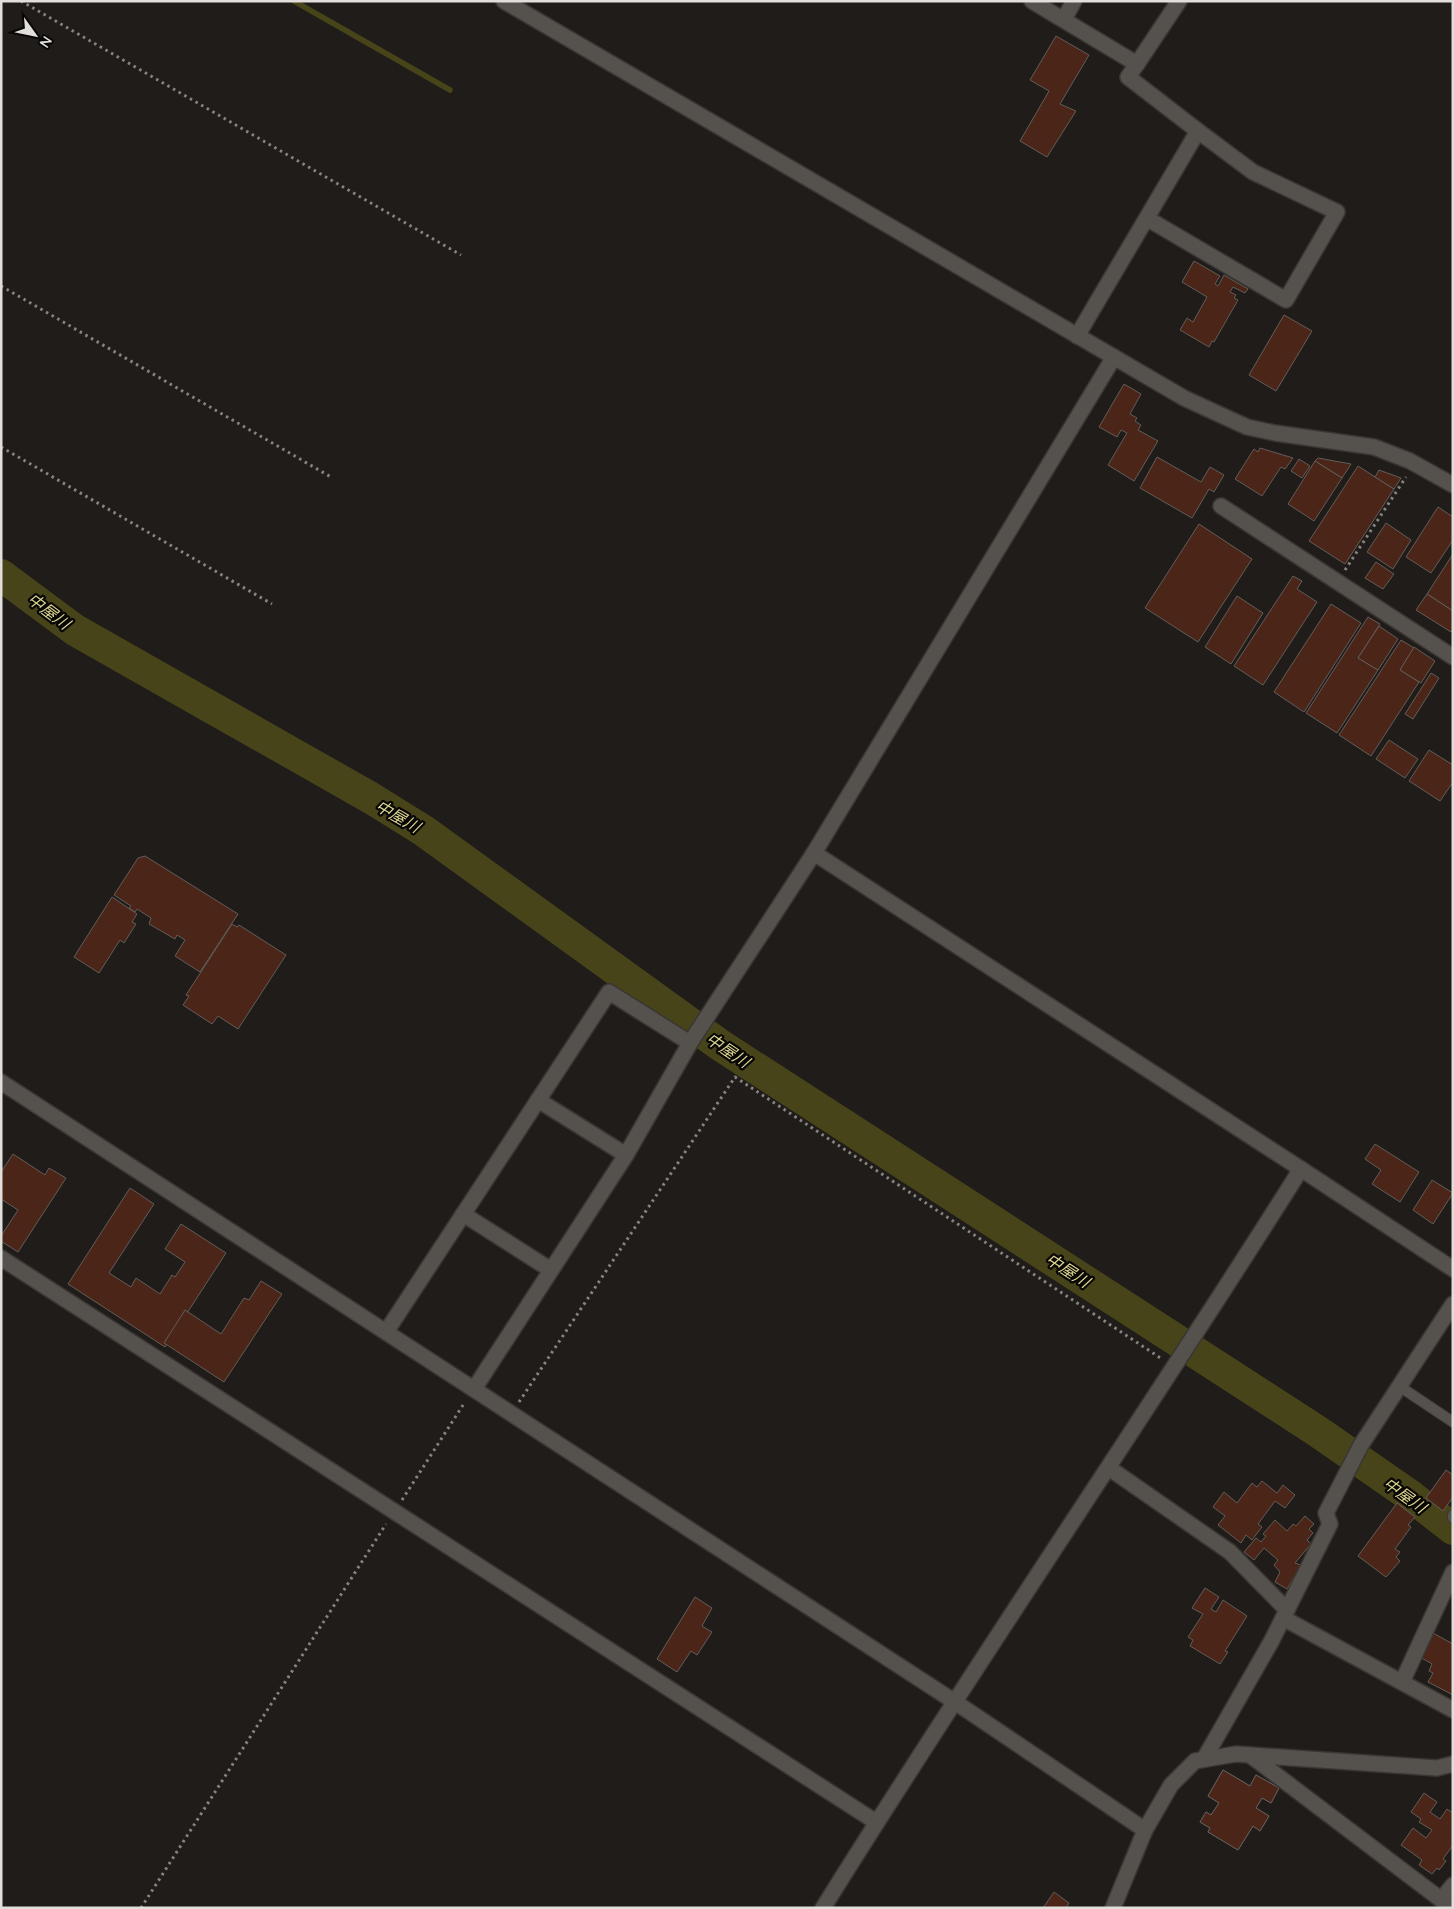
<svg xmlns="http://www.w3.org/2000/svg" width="1454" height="1909" viewBox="0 0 1454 1909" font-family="Quicksand,'Noto Sans JP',sans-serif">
  <rect width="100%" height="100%" fill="#1f1c19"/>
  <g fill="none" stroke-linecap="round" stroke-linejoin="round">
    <polyline stroke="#48441a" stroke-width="5.5" points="294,1 450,90"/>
    <polyline stroke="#48441a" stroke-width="32" points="1,575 75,630 371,798 424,831 720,1045 1317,1431 1412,1497 1453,1529"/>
  </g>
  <g fill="#4b2618" stroke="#625d5b">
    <polygon points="1056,36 1089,55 1060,104 1076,111 1047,157 1020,141 1049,91 1030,80"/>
    <polygon points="1194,261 1220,276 1215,284 1218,286 1224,275 1248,289 1245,293 1233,287 1230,292 1236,295 1234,298 1238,300 1214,342 1212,341 1209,347 1180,330 1187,318 1193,322 1207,297 1182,282"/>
    <polygon points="1284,315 1312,331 1276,391 1249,375"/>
    <polygon points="1124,384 1141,394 1130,414 1137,418 1135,421 1141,425 1138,430 1158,441 1134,481 1108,465 1127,433 1121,430 1117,437 1099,427"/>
    <polygon points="1260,448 1293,458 1285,469 1281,467 1262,496 1235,479 1254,449 1258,452"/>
    <polygon points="1157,457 1201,482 1210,467 1224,475 1214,492 1209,489 1192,518 1140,488"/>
    <polygon points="1318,458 1351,464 1342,478 1315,461"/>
    <polygon points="1299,459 1310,466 1302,478 1291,471"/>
    <polygon points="1315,461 1342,478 1314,521 1288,504"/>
    <polygon points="1358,466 1394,489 1345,564 1309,541"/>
    <polygon points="1379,470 1401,478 1394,489 1375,477"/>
    <polygon points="1438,507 1453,517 1453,540 1431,573 1406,557"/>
    <polygon points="1386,523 1411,540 1393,569 1367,552"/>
    <polygon points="1199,524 1252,559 1198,642 1145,608"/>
    <polygon points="1453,554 1453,611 1427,594"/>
    <polygon points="1376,562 1394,574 1383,589 1365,578"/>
    <polygon points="1293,576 1302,581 1297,589 1317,602 1263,685 1234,666"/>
    <polygon points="1427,594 1453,611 1453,628 1451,632 1416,610"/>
    <polygon points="1237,596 1263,613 1231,664 1205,647"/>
    <polygon points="1331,604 1361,623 1304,712 1274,692"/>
    <polygon points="1368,617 1380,624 1358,658 1378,670 1337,733 1306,713"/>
    <polygon points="1379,626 1398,639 1378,670 1358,658"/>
    <polygon points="1401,640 1414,648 1400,670 1419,682 1371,756 1339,735"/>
    <polygon points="1414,647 1435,661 1421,683 1400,670"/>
    <polygon points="1431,673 1439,678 1413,719 1405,714"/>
    <polygon points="1389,740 1418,759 1405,778 1376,759"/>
    <polygon points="1429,750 1453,765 1453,782 1440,801 1409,781"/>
    <polygon points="145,856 238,914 200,972 175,956 185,940 177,935 175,939 149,924 151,918 137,909 135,912 129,908 131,906 114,895 138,858"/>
    <polygon points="112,897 137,914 132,922 136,924 124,943 120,940 99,973 74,957"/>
    <polygon points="232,924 237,927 239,925 286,955 238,1029 218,1016 212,1024 183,1005 189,996 186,995"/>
    <polygon points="1375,1144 1419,1172 1400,1202 1372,1184 1381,1170 1365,1159"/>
    <polygon points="13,1154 45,1175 49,1168 66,1178 18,1252 1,1241 1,1236 18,1210 1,1199 1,1172"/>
    <polygon points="1432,1180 1453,1193 1433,1224 1413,1210"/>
    <polygon points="130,1188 154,1204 109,1273 131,1287 136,1278 160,1294 172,1275 175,1277 185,1262 165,1249 181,1224 226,1253 165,1347 68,1284"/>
    <polygon points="261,1281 282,1294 224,1382 164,1343 185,1310 221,1334 244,1298 249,1300"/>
    <polygon points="1446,1470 1453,1475 1453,1497 1443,1511 1426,1498"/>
    <polygon points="1262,1481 1277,1493 1283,1485 1295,1495 1285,1508 1275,1501 1258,1524 1262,1527 1252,1540 1246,1535 1241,1543 1218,1525 1225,1516 1213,1507 1224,1492 1237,1503 1252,1483 1257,1487"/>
    <polygon points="1397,1503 1415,1517 1408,1525 1411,1527 1395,1549 1400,1552 1396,1557 1400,1561 1386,1577 1358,1556"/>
    <polygon points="1305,1516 1314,1524 1309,1529 1313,1533 1307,1540 1311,1544 1295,1563 1301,1565 1287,1589 1275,1582 1280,1572 1274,1565 1278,1560 1264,1548 1254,1560 1244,1552 1256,1538 1261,1542 1266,1536 1263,1534 1275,1520 1287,1531 1293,1524 1296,1526"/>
    <polygon points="1205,1588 1219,1597 1211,1609 1216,1612 1223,1600 1247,1616 1225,1651 1228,1652 1220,1664 1190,1646 1193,1640 1188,1637 1203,1614 1192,1608"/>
    <polygon points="695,1597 712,1608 702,1626 712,1632 697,1655 691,1651 677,1672 657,1659"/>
    <polygon points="1433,1633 1453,1644 1453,1695 1428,1682 1433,1673 1429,1671 1432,1664 1420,1657"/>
    <polygon points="1223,1770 1250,1786 1256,1775 1279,1788 1271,1803 1262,1798 1256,1808 1269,1816 1260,1831 1253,1826 1238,1850 1208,1832 1210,1828 1200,1822 1206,1812 1211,1815 1219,1803 1208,1796"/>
    <polygon points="1223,1770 1250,1786 1256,1775 1279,1788 1271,1803 1262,1798 1256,1808 1269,1816 1260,1831 1253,1826 1238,1850 1208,1832 1210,1828 1200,1822 1206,1812 1211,1815 1219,1803 1208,1796"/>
    <polygon points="1424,1793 1437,1802 1430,1812 1440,1819 1447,1809 1453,1813 1453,1845 1443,1859 1446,1861 1439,1870 1437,1868 1432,1874 1419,1865 1422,1860 1401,1845 1413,1828 1426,1838 1432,1830 1419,1822 1421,1819 1411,1812"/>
    <polygon points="1054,1892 1069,1903 1066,1908 1043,1908"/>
  </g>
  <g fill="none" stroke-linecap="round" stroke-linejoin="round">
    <g stroke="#393634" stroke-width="12">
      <g id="service">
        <polyline points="1399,1386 1453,1422"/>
        <polyline points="1453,1515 1453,1518"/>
      </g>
    </g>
    <g stroke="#393634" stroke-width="18">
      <g id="minor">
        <polyline points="1032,1 1137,64 1128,77 1198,131 1077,336"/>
        <polyline points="1064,19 1074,1"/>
        <polyline points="1137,64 1179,1"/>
        <polyline points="1148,219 1286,300 1337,212 1253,172 1198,131"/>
        <polyline points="1221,506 1453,657"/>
        <polyline points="538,1100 626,1155"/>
        <polyline points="463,1214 551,1270"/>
        <polyline points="1,1258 876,1822"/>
        <polyline points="386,1332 609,992 690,1043"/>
        <polyline points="474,1389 626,1155 690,1043 814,853"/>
        <polyline points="1109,1468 1230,1552 1287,1610"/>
        <polyline points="1283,1618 1453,1710"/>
        <polyline points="1402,1682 1453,1572"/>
        <polyline points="1250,1755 1452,1908"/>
        <polyline points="1204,1759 1271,1642 1330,1524 1326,1513 1361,1445 1453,1304"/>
        <polyline points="1442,1899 1453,1885"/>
        <path d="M 823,1908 C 978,1659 1145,1417 1301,1169 L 814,853 L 1114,357"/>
      </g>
    </g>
    <g stroke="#393634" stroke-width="18">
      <g id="tertiary">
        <polyline points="504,1 1184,398 1247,427 1275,433 1374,447 1410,461 1453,485"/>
        <polyline points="1,1082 955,1702 1145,1830"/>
        <polyline points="1301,1169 1453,1269"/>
        <polyline points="1113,1908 1145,1830 1171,1785 1195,1761 1236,1754 1437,1768 1453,1764"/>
      </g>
    </g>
    <g stroke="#868381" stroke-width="3" stroke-dasharray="2.5 4" stroke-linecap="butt">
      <polyline points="21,1 461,255"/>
      <polyline points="1,286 331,477"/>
      <polyline points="1,447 272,604"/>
      <polyline points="1345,570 1406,477"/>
      <polyline points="519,1402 735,1077 1162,1359"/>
      <polyline points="402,1500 465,1402"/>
      <polyline points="141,1908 386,1524"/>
    </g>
    <use href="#service" stroke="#55514d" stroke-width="10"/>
    <use href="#minor" stroke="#55514d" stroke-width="15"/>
    <use href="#tertiary" stroke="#55514d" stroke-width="15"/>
  </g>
  <g text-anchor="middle" stroke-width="4.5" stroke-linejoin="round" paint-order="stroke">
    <g font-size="16" font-style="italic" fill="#ddd790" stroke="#080706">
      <text transform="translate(49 611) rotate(37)" y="6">中屋川</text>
      <text transform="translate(398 816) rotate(30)" y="6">中屋川</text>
      <text transform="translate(728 1050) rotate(34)" y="6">中屋川</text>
      <text transform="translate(1068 1270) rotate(33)" y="6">中屋川</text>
      <text transform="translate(1405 1495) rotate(36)" y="6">中屋川</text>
    </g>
  </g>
  <rect width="1454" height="1909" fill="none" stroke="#e1dedc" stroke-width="5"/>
  <g transform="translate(35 35) rotate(123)" stroke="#080706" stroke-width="4" paint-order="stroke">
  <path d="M0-4L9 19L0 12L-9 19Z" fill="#e1dedc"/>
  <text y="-8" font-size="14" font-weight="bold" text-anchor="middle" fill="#e1dedc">N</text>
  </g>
</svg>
